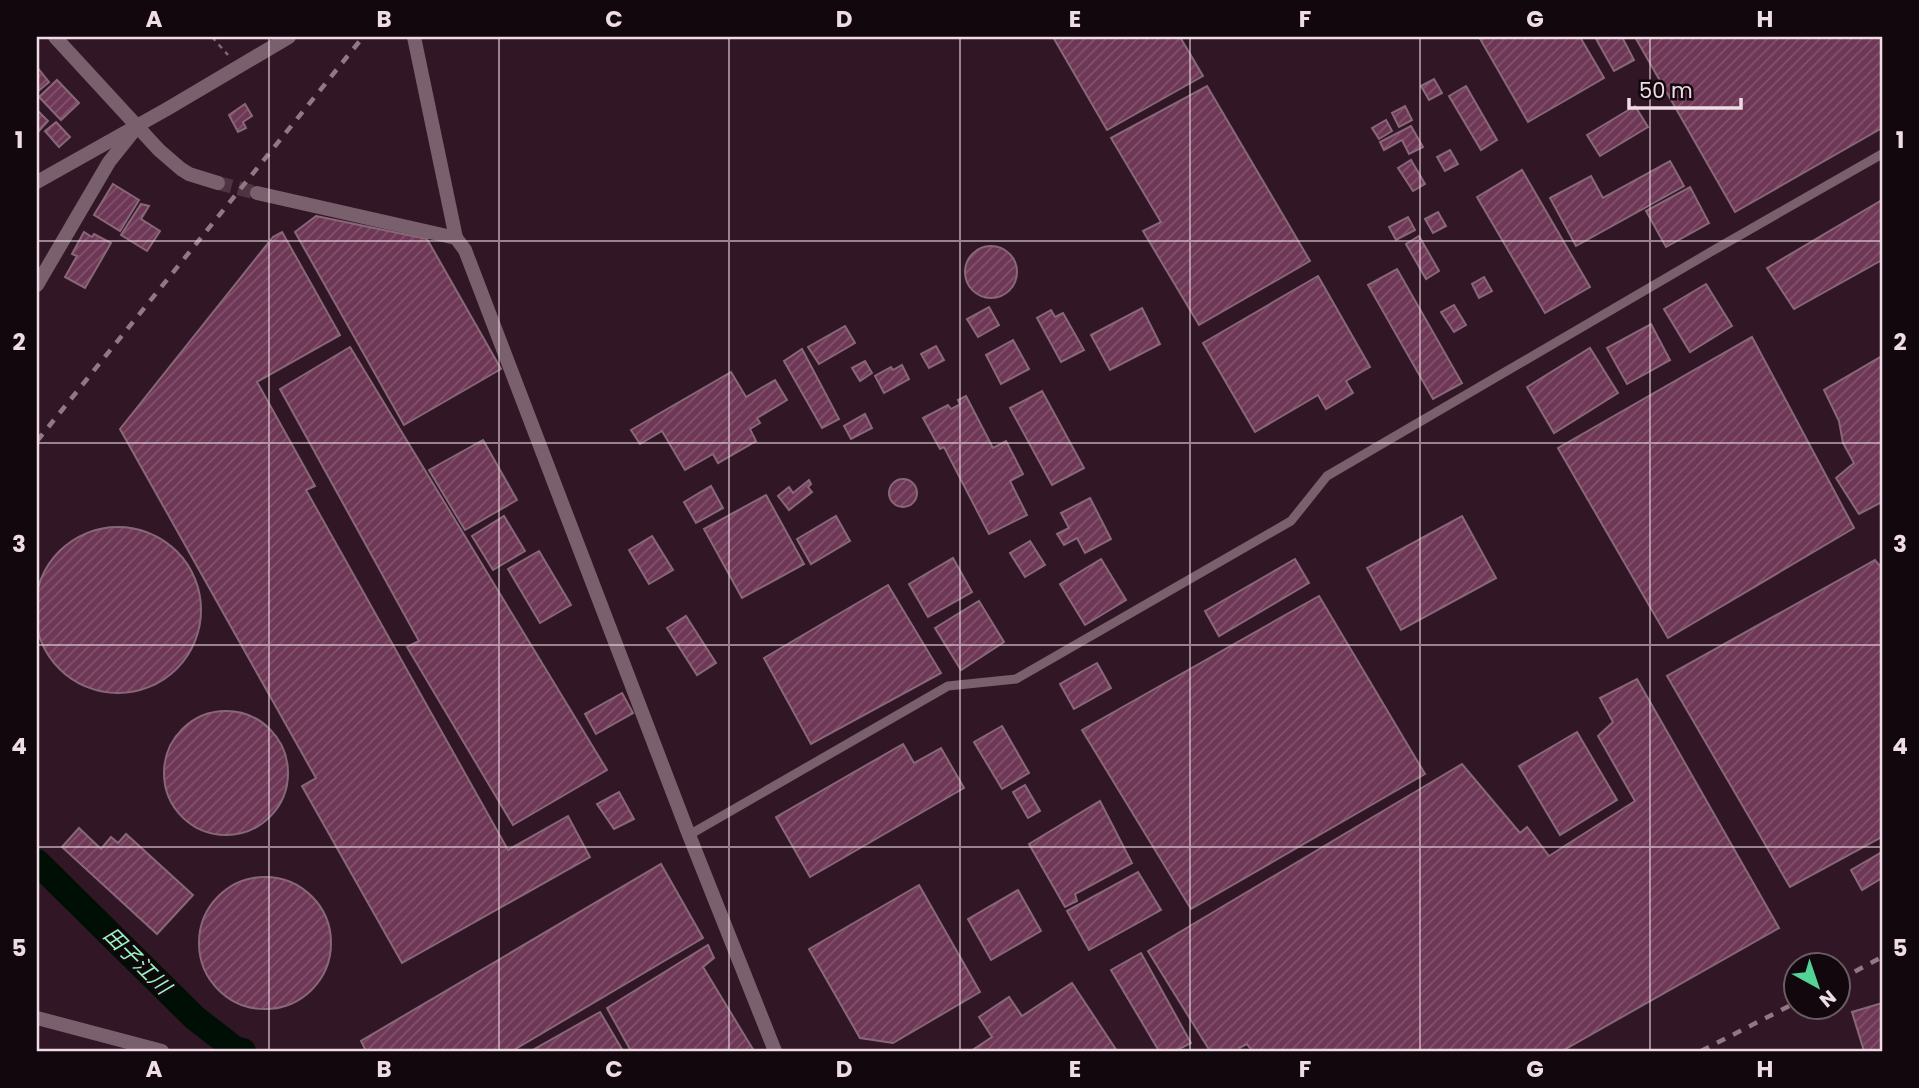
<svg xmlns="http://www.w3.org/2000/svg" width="1919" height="1088" viewBox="0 0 1919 1088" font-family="Poppins,'Noto Sans JP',sans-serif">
  <defs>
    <pattern id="building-hatch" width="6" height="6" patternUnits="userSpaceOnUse" patternTransform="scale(1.75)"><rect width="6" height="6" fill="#6d3755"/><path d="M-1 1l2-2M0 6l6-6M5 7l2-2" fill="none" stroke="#82536d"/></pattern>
  </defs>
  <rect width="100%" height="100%" fill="#311725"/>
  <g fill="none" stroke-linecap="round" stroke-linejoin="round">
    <polyline stroke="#000f06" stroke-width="26" points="37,862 195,1018 235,1049 243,1051"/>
  </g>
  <g fill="url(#building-hatch)" stroke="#886878" stroke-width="2">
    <polygon points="1053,37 1180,37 1203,76 1107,130"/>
    <polygon points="1479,37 1580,37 1604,78 1528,122"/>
    <polygon points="1595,37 1622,37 1634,60 1614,71"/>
    <polygon points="1635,37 1882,37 1882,128 1735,212"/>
    <polygon points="37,67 49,82 37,92"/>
    <polygon points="1434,79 1442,93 1429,100 1421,86"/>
    <polygon points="57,80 79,103 61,120 39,97"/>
    <polygon points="1207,86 1310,261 1199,325 1143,231 1161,222 1111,138"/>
    <polygon points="1466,86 1497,140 1481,150 1449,96"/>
    <polygon points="245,104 252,116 243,122 246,128 238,132 229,115"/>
    <polygon points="1405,106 1412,120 1399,127 1392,113"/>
    <polygon points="1635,106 1648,127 1600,156 1587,135"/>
    <polygon points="37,110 48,121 37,133"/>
    <polygon points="1386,120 1392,131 1379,139 1372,128"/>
    <polygon points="56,122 70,137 59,147 45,131"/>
    <polygon points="1411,126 1423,147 1409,154 1402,140 1384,150 1380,142"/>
    <polygon points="1450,150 1458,164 1445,171 1437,157"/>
    <polygon points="1411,160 1425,184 1413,191 1398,168"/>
    <polygon points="1670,161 1684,186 1576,246 1550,198 1591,176 1603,198"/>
    <polygon points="1522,170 1590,287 1545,313 1477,197"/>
    <polygon points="113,184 139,200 120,231 94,215"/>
    <polygon points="1690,187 1709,223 1666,247 1646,211"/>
    <polygon points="1882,200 1882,260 1794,309 1767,268"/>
    <polygon points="141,204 149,206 141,219 160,231 147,251 121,235"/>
    <polygon points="1438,212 1446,226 1433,233 1425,219"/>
    <polygon points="316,216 427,239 501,369 404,425 295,232"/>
    <polygon points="1408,217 1415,230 1396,240 1389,227"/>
    <polygon points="84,232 92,237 94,234 111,243 85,288 65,277 77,256 72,254"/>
    <polygon points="282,232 340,335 257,382 315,486 306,490 508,850 568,816 590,857 402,963 302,786 316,778 120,429 273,237"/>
    <polygon points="1419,236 1439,271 1426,279 1406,244"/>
    <circle cx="991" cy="272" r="26"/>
    <polygon points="1397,269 1462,383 1433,399 1368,285"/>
    <polygon points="1318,276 1370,367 1346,381 1353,393 1326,409 1318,395 1255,432 1203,343"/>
    <polygon points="1484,277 1492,291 1479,298 1472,284"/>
    <polygon points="1706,284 1732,326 1690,352 1664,309"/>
    <polygon points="1454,305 1466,325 1454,332 1441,312"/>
    <polygon points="989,307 999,325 978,337 967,319"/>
    <polygon points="1142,308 1160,344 1110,370 1091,335"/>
    <polygon points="1051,310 1055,317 1063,313 1084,350 1061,362 1037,318"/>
    <polygon points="1651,324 1670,360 1627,384 1607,348"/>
    <polygon points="845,326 855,343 819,364 808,347"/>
    <polygon points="1752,337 1854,528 1668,638 1558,448"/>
    <polygon points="1013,340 1029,369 1001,384 986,355"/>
    <polygon points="936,346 944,360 929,368 921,354"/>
    <polygon points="350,347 607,770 513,825 407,647 419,641 280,389"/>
    <polygon points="1590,348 1618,393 1554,433 1527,387"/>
    <polygon points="802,349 839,419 822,428 784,361"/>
    <polygon points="1882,356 1882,502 1859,514 1836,478 1854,463 1843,443 1839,421 1824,390"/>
    <polygon points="865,361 872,373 860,381 852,368"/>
    <polygon points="902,365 909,379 884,393 875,376 891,367 893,370"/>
    <polygon points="731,372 746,397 775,380 787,400 757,418 760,423 750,429 756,441 718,463 713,454 685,470 662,431 640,444 631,430"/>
    <polygon points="1042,391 1084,468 1052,485 1010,408"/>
    <polygon points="966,396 993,448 1006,441 1023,474 1010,481 1027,515 989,534 944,447 940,449 923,418 948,405 951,409 960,404 958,400"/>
    <polygon points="865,414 872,428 851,439 844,426"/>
    <polygon points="483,440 517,500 465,530 429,470"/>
    <circle cx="903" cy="493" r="14"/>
    <polygon points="809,480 811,484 808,487 812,492 789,510 778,496 789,487 793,493"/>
    <polygon points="711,486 723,508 696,523 684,502"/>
    <polygon points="766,495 804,564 742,598 704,529"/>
    <polygon points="1090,498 1111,539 1085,553 1077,538 1064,545 1057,534 1069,528 1061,513"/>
    <polygon points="504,516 525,551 493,570 472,536"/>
    <polygon points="836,516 850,541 811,564 797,539"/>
    <polygon points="1462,516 1496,578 1401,630 1367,568"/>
    <circle cx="118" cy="610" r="83"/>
    <polygon points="652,536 673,570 649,584 629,550"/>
    <polygon points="1030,541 1045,565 1025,577 1010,553"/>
    <polygon points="539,551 571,605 540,623 508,569"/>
    <polygon points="953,558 972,592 928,617 909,584"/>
    <polygon points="1101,559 1126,600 1085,625 1060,584"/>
    <polygon points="1295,559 1309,583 1219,636 1205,611"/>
    <polygon points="1875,560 1879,565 1882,564 1882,837 1790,887 1667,676"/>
    <polygon points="888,585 941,673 811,744 764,658"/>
    <polygon points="1319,596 1425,774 1191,909 1082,730"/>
    <polygon points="979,601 1004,642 961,670 935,628"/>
    <polygon points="686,616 716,663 697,675 667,628"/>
    <polygon points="1097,663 1111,688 1074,709 1060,684"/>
    <polygon points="1637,679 1779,928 1562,1051 1252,1051 1247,1044 1239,1048 1241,1051 1210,1051 1148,951 1462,764 1520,833 1527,827 1549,856 1635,801 1598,736 1613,722 1600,698"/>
    <polygon points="622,693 633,713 596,734 585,714"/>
    <circle cx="226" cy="773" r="62"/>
    <polygon points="1002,726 1029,773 1002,789 974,742"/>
    <polygon points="1577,732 1617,800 1560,835 1519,766"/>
    <polygon points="903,744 914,763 941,748 964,788 810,877 776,817"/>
    <polygon points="1025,785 1040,811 1028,818 1013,792"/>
    <polygon points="619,792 634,819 614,829 597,804"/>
    <polygon points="1100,801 1132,863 1075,894 1077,901 1065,907 1029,844"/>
    <polygon points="79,828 101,849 111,837 118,843 126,834 193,895 157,934 62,847"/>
    <polygon points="1882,852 1882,878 1862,890 1851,870"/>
    <polygon points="661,864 703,938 512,1051 366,1051 361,1041"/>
    <polygon points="1138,872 1161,910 1089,950 1067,911"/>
    <circle cx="265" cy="943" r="66"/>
    <polygon points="919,885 980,992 893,1043 860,1038 809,949"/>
    <polygon points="1018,890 1041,931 991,960 968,919"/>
    <polygon points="708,945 714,958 703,967 754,1051 631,1051 607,1008"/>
    <polygon points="1141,953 1191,1043 1175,1051 1159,1051 1111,970"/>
    <polygon points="1072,983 1117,1051 971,1051 992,1037 979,1017 1009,997 1022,1016"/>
    <polygon points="1882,1003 1882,1051 1864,1051 1852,1012"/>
    <polygon points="600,1012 623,1051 531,1051"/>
  </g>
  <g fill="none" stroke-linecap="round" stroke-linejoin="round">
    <polyline stroke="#4e3542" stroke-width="14" stroke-dasharray="14 7" stroke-linecap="butt" points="218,183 257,193"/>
    <polyline stroke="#816975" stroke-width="2.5" stroke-dasharray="5 5" stroke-linecap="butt" points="212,37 228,55"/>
    <polyline stroke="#7a606d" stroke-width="9" points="689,835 948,686 1016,679 1291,521 1327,476 1714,250 1882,154"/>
    <g stroke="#7a606d" stroke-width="14">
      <polyline points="414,37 456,238"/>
      <polyline points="257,193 456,238 465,250 689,835 775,1051"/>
      <polyline points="37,285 109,162 137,127"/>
      <polyline points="37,1018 162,1051"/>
    </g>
    <g stroke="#7a606d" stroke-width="14">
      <polyline points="55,37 159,150 181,169 189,174 218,183"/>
      <polyline points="37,182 167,109 289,37"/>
    </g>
    <g stroke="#907985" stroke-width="4.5" stroke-dasharray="9 9" stroke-linecap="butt">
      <polyline points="37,441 363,37"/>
      <polyline points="1839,980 1882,957"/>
      <polyline points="1701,1051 1797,1002"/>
    </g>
  </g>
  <path fill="none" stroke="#efdce5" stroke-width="2" stroke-opacity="0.55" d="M 269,37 L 269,1051M 499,37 L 499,1051M 729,37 L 729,1051M 960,37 L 960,1051M 1190,37 L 1190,1051M 1420,37 L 1420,1051M 1650,37 L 1650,1051M 37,241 L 1882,241M 37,443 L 1882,443M 37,645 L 1882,645M 37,847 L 1882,847"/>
  <g text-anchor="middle" stroke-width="6" stroke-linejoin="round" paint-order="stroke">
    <g font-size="21" font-style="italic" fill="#96f5c2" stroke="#12070d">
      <text transform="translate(137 961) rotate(45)" y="7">田子江川</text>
    </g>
  </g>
  <rect width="1919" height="1088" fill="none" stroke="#12070d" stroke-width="77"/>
  <g transform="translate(1817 986) rotate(140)"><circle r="33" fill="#12070d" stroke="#6a5c63" stroke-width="2"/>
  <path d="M0-5L12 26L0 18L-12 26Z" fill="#53d396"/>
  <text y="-10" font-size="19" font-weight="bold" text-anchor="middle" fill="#efdce5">N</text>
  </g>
  <path d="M1629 98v10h112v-10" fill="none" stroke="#efdce5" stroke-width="3.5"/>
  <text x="1639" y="98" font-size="21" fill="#efdce5" stroke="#12070d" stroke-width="5" paint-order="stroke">50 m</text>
  <rect x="38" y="38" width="1843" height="1012" fill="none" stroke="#efdce5" stroke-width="2.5"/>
  <g font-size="23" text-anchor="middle" font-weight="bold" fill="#efdce5">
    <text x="154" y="27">A</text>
    <text x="384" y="27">B</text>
    <text x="614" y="27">C</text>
    <text x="844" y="27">D</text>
    <text x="1075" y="27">E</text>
    <text x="1305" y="27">F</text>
    <text x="1535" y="27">G</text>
    <text x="1765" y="27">H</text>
    <text x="19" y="148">1</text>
    <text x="1900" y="148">1</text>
    <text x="19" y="350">2</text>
    <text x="1900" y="350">2</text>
    <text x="19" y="552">3</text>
    <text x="1900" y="552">3</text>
    <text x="19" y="754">4</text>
    <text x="1900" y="754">4</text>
    <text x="19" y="956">5</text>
    <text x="1900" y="956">5</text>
    <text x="154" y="1077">A</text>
    <text x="384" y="1077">B</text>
    <text x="614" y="1077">C</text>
    <text x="844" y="1077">D</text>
    <text x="1075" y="1077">E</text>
    <text x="1305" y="1077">F</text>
    <text x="1535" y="1077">G</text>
    <text x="1765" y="1077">H</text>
  </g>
</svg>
